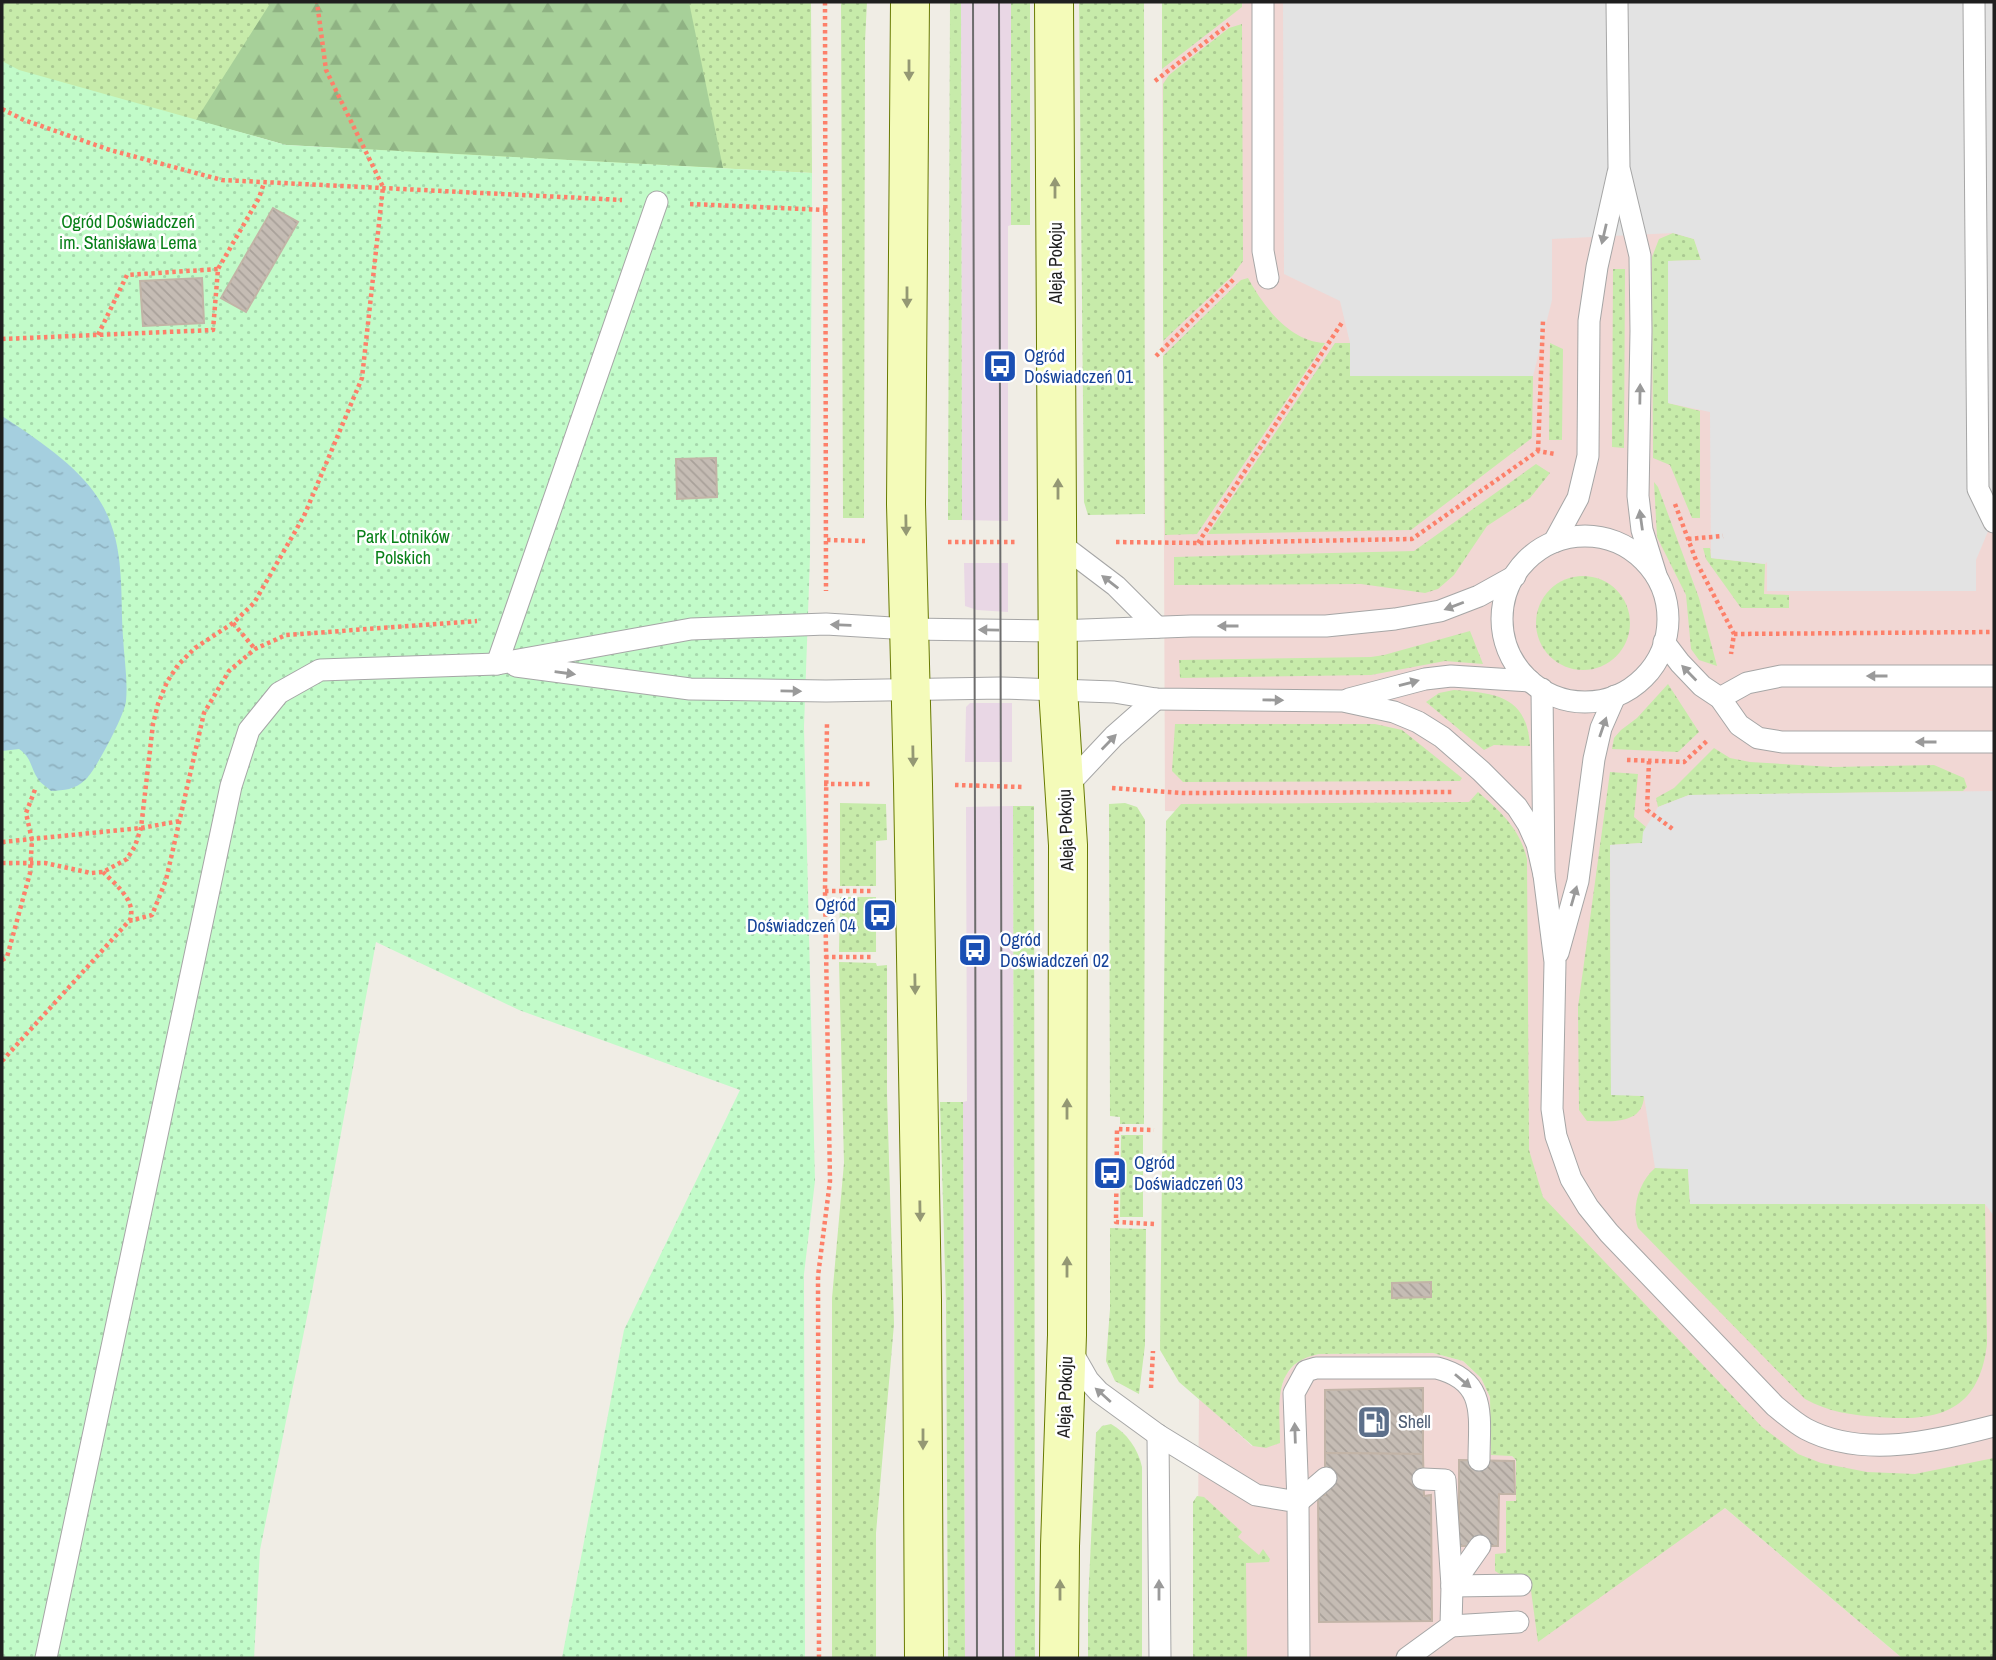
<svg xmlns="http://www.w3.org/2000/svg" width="1996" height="1660" viewBox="0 0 1996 1660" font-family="'Archivo Narrow',sans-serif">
  <defs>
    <pattern id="grass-dots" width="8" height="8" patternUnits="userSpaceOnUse" patternTransform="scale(1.75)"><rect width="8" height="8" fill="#c7ebaa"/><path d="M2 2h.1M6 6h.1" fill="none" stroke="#aac992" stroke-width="1.8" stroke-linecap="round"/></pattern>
    <pattern id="forest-firs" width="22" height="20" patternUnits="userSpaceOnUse" patternTransform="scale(1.75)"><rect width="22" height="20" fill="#a7d099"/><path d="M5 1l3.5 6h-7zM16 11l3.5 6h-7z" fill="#8fb283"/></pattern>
    <pattern id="park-dots" width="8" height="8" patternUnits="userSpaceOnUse" patternTransform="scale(1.75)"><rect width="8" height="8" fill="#c2fbc9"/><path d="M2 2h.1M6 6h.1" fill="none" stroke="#a6d7ac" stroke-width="1.8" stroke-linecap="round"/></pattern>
    <pattern id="water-ripples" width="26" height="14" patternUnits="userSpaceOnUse" patternTransform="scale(1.75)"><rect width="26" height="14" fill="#a5cfdf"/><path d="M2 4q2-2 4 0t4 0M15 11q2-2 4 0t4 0" fill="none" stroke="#8eb1bf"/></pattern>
    <pattern id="building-back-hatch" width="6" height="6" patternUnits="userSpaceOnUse" patternTransform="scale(1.75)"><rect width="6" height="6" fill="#c5bcb4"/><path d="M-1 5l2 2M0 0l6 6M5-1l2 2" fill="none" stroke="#a9a19a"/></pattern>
  </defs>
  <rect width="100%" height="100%" fill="#f0ede5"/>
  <g fill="#f1d7d4">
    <polygon points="1162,2 1994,2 1994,1474 1948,1487 1760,1457 1538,1193 1520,1126 1487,818 1165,811"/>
    <polygon points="1433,1353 1463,1361 1481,1378 1490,1397 1491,1409 1512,1456 1516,1460 1516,1502 1506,1502 1506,1554 1503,1576 1529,1576 1725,1508 1902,1658 1197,1658 1199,1398 1252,1446 1280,1391 1286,1374 1301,1358 1319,1354"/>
  </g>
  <g fill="#e9d7e5">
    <polygon points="961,2 1011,2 1011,225 1008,226 1008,521 962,520"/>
    <polygon points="964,563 1008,563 1008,612 977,610 965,606"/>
    <polygon points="970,703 1012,703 1012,762 965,762 966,707"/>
    <polygon points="1013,806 1015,1658 965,1658 963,1102 967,1101 966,807"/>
  </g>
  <g fill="url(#grass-dots)">
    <polygon points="2,2 811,2 812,173 342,149 2,91"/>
    <polygon points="841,2 867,2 865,41 864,518 843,518"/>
    <polygon points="950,2 961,2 962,520 948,520"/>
    <rect x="1011" y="2" width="19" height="223"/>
    <polygon points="1079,2 1144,2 1145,514 1088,515 1084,502"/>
    <polygon points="1162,2 1242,2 1242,7 1162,69"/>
    <polygon points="1242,24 1243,261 1233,275 1163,341 1163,84 1169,75 1229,28"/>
    <polygon points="1673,233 1694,239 1701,260 1668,261 1668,403 1700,411 1700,518 1692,518 1670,465 1653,458 1652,257 1659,239"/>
    <polygon points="1613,269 1625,269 1624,448 1612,447"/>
    <path d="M 1248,278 C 1264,307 1289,341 1325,343 L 1197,534 L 1165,535 L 1163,356 L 1241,280 Z"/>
    <polygon points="1335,343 1350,343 1351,376 1533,376 1532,438 1411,530 1208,534"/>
    <polygon points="1550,343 1563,349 1562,440 1549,440"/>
    <polygon points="1536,464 1550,473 1530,498 1487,526 1454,575 1438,589 1425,593 1361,584 1174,585 1174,557 1414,551"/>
    <polygon points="1654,482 1658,487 1699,598 1717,666 1699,660 1691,649 1686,595 1657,537"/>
    <polygon points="1703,548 1710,548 1711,558 1765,564 1764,594 1789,595 1789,608 1741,608 1706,559"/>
    <circle cx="1583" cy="623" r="47"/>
    <polygon points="1470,631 1483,664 1445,661 1371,675 1180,678 1179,660 1371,657 1384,655"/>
    <polygon points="1668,684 1699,732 1678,752 1612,749 1614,738 1621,730 1637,718"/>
    <path d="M 1454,690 C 1496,693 1527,696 1530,746 L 1494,745 L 1484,750 L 1426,702 L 1439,693 Z"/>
    <polygon points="1175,724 1375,724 1402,730 1462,778 1460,781 1183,782 1172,771"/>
    <polygon points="1714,748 1730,758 1750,762 1833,767 1934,765 1964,778 1967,787 1963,791 1689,795 1658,807 1656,798 1674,788"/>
    <path d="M 1610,772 L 1638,774 L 1634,817 L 1646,827 L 1643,843 L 1610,845 L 1611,1094 L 1644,1096 C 1643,1126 1608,1121 1587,1121 L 1579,1110 L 1578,1007 Z"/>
    <path d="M 1478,792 C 1501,812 1520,829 1527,859 L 1529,1150 L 1543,1197 L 1762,1427 L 1798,1454 L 1821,1463 L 1867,1472 L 1915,1474 L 1994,1458 L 1994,1658 L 1902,1658 L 1725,1508 L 1538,1642 L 1529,1576 L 1503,1576 L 1495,1571 L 1495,1554 L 1506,1553 L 1506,1501 L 1516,1501 L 1516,1460 L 1512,1456 L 1491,1455 L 1490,1397 L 1481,1378 L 1463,1361 L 1433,1353 L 1319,1354 C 1271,1363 1280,1405 1280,1443 L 1266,1448 L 1253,1446 L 1179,1382 L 1160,1350 L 1166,821 L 1181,804 L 1469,802 Z"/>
    <polygon points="840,803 886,804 887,840 876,841 876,886 840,886"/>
    <polygon points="1125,803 1137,807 1145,820 1144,1124 1120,1124 1120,1117 1110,1116 1109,804"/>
    <polygon points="1013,806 1034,806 1035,1658 1015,1658"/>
    <polygon points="840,897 876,897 876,952 839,952"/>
    <polygon points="839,962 876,963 877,966 887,965 887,1094 894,1324 876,1533 876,1658 832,1658 832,1298 844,1163"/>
    <polygon points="940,1102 963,1102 965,1658 948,1658 946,1303"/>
    <polygon points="1121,1135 1143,1135 1143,1217 1120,1217"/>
    <path d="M 1655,1168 L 1688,1169 L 1690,1204 L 1985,1204 L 1987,1344 C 1979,1412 1938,1422 1878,1417 C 1851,1415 1829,1412 1805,1399 L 1638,1228 C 1631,1208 1639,1182 1655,1168 Z"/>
    <polygon points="1110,1228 1146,1229 1145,1345 1139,1394 1115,1381 1106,1361 1110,1309"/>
    <path d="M 1111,1424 C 1127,1433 1138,1449 1142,1467 L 1142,1658 L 1088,1658 L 1088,1604 L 1096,1433 L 1102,1426 Z"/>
    <polygon points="1197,1496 1204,1497 1242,1532 1238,1537 1259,1555 1263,1549 1270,1559 1269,1562 1246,1563 1247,1658 1193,1658 1193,1502"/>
  </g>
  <polygon fill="url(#forest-firs)" points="271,2 689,2 723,168 286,145 196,120"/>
  <polygon fill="url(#park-dots)" points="2,61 19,70 286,145 812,173 810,557 804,727 815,1181 804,1274 805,1658 562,1658 624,1330 740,1090 519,1010 376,942 311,1297 260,1550 254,1658 2,1658"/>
  <g fill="#e3e3e3">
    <polygon points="1283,2 1994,2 1994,517 1976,560 1976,591 1767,591 1767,562 1765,564 1711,558 1710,412 1668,403 1668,261 1701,260 1694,239 1673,233 1552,239 1552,300 1533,376 1350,376 1350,343 1340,301 1284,274"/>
    <polygon points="1994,791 1994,1216 1985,1204 1690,1204 1688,1169 1655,1168 1644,1096 1611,1095 1610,845 1642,843 1643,832 1658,807 1689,795"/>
  </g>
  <path fill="url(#water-ripples)" d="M 2,416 C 34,437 77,465 98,498 C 126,540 120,590 123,637 C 124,658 128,680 126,701 C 125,714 95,772 85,780 C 75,790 64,790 51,791 C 47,787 40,783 38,779 C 30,767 32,758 19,749 L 2,751 Z"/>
  <g fill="url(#building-back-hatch)" stroke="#c2b4a7" stroke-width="2">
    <polygon points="273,208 298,222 246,312 221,298"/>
    <polygon points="202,278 204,323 143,326 140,281"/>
    <polygon points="716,458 717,497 677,499 676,459"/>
    <polygon points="1431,1282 1431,1297 1392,1298 1392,1283"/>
    <polygon points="1423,1388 1423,1454 1325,1453 1325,1390"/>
    <polygon points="1325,1453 1423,1454 1424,1496 1431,1495 1432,1621 1319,1622 1318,1496 1325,1495"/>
    <polygon points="1459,1460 1514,1461 1515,1494 1499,1494 1498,1546 1459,1546"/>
  </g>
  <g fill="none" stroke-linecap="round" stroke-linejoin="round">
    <g stroke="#a6a6a6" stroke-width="23">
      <g id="service">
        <polyline points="1263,2 1263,251 1268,278"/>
        <polyline points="1617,2 1619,168 1640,256 1641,331 1638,496 1642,530 1656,575"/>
        <polyline points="1974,2 1978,489 1994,522"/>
        <circle cx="1585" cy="619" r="83"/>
        <polyline points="1058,542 1116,586 1157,627"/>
        <polyline points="1554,542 1578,498 1588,456 1589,321 1597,267 1618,173"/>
        <polyline points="1664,642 1680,663 1702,686 1720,698 1739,725 1758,738 1782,742 1994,742"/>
        <polyline points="497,664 657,202"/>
        <polyline points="516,666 690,689 826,691 1001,688 1114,692 1156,699 1343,701 1394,712 1418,722 1442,737 1481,771 1517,807 1528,824 1537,844 1544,875"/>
        <path d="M 1542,689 L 1544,875 L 1555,962 L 1552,1109 L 1556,1136 L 1571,1179 L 1588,1207 L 1609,1233 L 1775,1406 C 1785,1414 1795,1423 1806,1429 C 1863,1459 1936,1441 1994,1426"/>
        <polyline points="1720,698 1747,683 1781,676 1994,676"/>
        <polyline points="1349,699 1425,679 1451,676 1530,681"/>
        <polyline points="1065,788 1114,736 1156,699"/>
        <polyline points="1558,953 1578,881 1594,759 1601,728 1615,696"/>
        <polyline points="1072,1352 1088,1380 1099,1392 1158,1435 1256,1495 1298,1502 1299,1658"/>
        <polyline points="1158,1435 1160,1658"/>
        <path d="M 1298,1502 L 1294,1393 L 1306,1371 L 1316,1368 L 1437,1368 C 1488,1381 1479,1417 1479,1460"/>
        <polyline points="1298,1502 1326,1478"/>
        <polyline points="1452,1586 1521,1585"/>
        <polyline points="1452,1586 1480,1546"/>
        <polyline points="1451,1626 1518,1622"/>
        <polyline points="46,1658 231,786 249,730 279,693 320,670 497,664 691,629 826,624 909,629 1057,631 1191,626 1326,626 1395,619 1440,611 1479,596 1515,576"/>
        <polyline points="1407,1658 1451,1626 1452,1586 1445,1480 1423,1479"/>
      </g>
    </g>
    <g stroke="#687a02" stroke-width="40">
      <g id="secondary">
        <polyline points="910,2 906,504 913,784 922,1300 924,1658"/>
        <polyline points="1054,2 1058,689 1068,845 1067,1335 1060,1546 1059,1658"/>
      </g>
    </g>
    <g stroke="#fd806a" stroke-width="4.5" stroke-dasharray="3.5 3.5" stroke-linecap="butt">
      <polyline points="825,2 826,591"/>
      <polyline points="1155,81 1229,24"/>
      <polyline points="2,109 24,120 110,150 222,180 622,200"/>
      <polyline points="690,204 826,210"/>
      <polyline points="98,335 127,275 218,269"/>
      <polyline points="2,339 213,330 218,269 259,198 264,183"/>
      <polyline points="1156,356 1235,278"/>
      <polyline points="1538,451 1543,321"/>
      <polyline points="1675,504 1697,563 1734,634 1731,654"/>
      <polyline points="1688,539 1723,536"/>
      <polyline points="827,540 865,541"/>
      <polyline points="948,542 1016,542"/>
      <polyline points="1116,542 1197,543 1412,539 1538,451 1555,454"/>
      <polyline points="1198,543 1343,321"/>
      <polyline points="233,623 255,649"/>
      <polyline points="1734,634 1992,632"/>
      <polyline points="1627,760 1684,762 1708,740"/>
      <polyline points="1649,761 1647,810 1674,830"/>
      <polyline points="824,784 873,784"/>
      <polyline points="955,785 1023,787"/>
      <polyline points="1112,788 1182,793 1453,792"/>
      <polyline points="2,842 141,828 180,821"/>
      <polyline points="2,863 45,863 91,873 103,872 127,859 135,846 141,828 153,724 158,704 167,682 178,665 195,648 233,623 254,603 304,516 362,378 383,187 326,70 317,2"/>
      <path d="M 103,872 C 115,884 137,901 130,920"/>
      <polyline points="825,891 873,891"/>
      <polyline points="825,957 873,957"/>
      <polyline points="2,960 7,957 30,873 32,840 26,813 36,787"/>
      <polyline points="2,1061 129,921 152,915 166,880 204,713 229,671 255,649 286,635 477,621"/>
      <polyline points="1154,1224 1116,1222 1117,1129 1154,1130"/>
      <polyline points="1151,1388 1153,1351"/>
      <polyline points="819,1658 818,1276 830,1181 825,891 827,722"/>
    </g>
    <use href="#service" stroke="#fff" stroke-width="21"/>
    <use href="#secondary" stroke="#f4fbb9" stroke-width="38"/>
    <g stroke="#6d6d6d" stroke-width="2">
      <polyline points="973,2 977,1658"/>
      <polyline points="999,2 1003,1658"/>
    </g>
  </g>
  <defs><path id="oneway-solid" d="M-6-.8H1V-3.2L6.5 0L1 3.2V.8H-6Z" transform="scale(1.75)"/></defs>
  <g fill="#949874">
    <use href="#oneway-solid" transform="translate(909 70) rotate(90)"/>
    <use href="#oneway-solid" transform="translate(1055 188) rotate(-90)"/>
    <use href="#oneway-solid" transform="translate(907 297) rotate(90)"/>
    <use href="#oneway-solid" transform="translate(1058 489) rotate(-90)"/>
    <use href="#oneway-solid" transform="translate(906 525) rotate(89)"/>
    <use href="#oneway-solid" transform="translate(913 756) rotate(89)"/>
    <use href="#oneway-solid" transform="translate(915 984) rotate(89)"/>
    <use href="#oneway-solid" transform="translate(1067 1109) rotate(-90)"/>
    <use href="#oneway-solid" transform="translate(920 1211) rotate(89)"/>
    <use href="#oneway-solid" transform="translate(1067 1267) rotate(-90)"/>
    <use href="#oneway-solid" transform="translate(923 1439) rotate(90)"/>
    <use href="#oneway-solid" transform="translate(1060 1590) rotate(-90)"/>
  </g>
  <g fill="#9a9a9a">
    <use href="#oneway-solid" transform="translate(1604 234) rotate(103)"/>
    <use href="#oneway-solid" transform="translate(1640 394) rotate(-89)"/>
    <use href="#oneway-solid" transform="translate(1641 520) rotate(-98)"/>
    <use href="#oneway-solid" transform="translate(1110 582) rotate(-142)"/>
    <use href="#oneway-solid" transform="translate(1454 606) rotate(159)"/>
    <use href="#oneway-solid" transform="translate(841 625) rotate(-178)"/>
    <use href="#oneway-solid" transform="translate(1228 626) rotate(-180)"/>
    <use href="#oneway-solid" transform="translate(989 630) rotate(-179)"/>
    <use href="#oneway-solid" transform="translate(565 673) rotate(8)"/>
    <use href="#oneway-solid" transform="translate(1689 673) rotate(-134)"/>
    <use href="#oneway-solid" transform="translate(1877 676) rotate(-180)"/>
    <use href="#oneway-solid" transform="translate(1409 683) rotate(-15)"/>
    <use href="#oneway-solid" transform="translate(791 691) rotate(1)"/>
    <use href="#oneway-solid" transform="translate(1273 700) rotate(1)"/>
    <use href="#oneway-solid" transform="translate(1603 727) rotate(-71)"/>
    <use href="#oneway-solid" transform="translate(1109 742) rotate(-46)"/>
    <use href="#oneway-solid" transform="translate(1926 742) rotate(-180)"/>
    <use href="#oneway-solid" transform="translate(1574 896) rotate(-74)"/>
    <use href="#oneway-solid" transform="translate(1463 1381) rotate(40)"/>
    <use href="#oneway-solid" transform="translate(1103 1395) rotate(-138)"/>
    <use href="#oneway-solid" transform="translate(1295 1433) rotate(-92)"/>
    <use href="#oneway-solid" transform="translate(1159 1590) rotate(-90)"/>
  </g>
  <defs>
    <g id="bus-square" transform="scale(1.75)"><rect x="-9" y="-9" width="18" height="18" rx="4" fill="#1a4fb4" stroke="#fff"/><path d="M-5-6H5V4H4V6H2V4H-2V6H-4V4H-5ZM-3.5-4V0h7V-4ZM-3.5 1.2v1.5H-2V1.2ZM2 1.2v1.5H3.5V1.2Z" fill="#fff"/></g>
    <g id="fuel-square" transform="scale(1.75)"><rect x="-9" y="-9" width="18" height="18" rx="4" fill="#5c6f8a" stroke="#fff"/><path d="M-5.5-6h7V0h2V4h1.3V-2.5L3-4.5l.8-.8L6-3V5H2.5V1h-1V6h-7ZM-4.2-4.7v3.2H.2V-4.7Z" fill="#fff"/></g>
  </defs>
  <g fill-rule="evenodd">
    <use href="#bus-square" x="1000" y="366"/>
    <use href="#bus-square" x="880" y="915"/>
    <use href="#bus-square" x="975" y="950"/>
    <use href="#bus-square" x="1110" y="1173"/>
    <use href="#fuel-square" x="1374" y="1422"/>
  </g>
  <g text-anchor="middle" stroke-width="5" stroke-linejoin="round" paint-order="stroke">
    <g font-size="18" fill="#098119" stroke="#fff">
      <text x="128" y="228">Ogród Doświadczeń<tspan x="128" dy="21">im. Stanisława Lema</tspan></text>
      <text x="403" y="543">Park Lotników<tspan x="403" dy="21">Polskich</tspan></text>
    </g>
    <g font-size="18" fill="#1f1f1f" stroke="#fff">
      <text transform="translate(1056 263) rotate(-90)" y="6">Aleja Pokoju</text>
      <text transform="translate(1066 830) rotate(-92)" y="6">Aleja Pokoju</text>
      <text transform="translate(1065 1397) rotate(-88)" y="6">Aleja Pokoju</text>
    </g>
    <g font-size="18" fill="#164399" stroke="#fff" text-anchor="start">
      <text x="1024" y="362">Ogród<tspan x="1024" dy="21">Doświadczeń 01</tspan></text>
      <text x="856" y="911" text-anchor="end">Ogród<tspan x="856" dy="21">Doświadczeń 04</tspan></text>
      <text x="1000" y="946">Ogród<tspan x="1000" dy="21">Doświadczeń 02</tspan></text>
      <text x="1134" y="1169">Ogród<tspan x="1134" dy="21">Doświadczeń 03</tspan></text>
    </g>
    <g font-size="18" fill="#4e5e75" stroke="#fff" text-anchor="start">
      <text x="1398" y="1428">Shell</text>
    </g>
  </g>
  <rect width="1996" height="1660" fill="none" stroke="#1f1f1f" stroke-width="7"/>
</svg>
